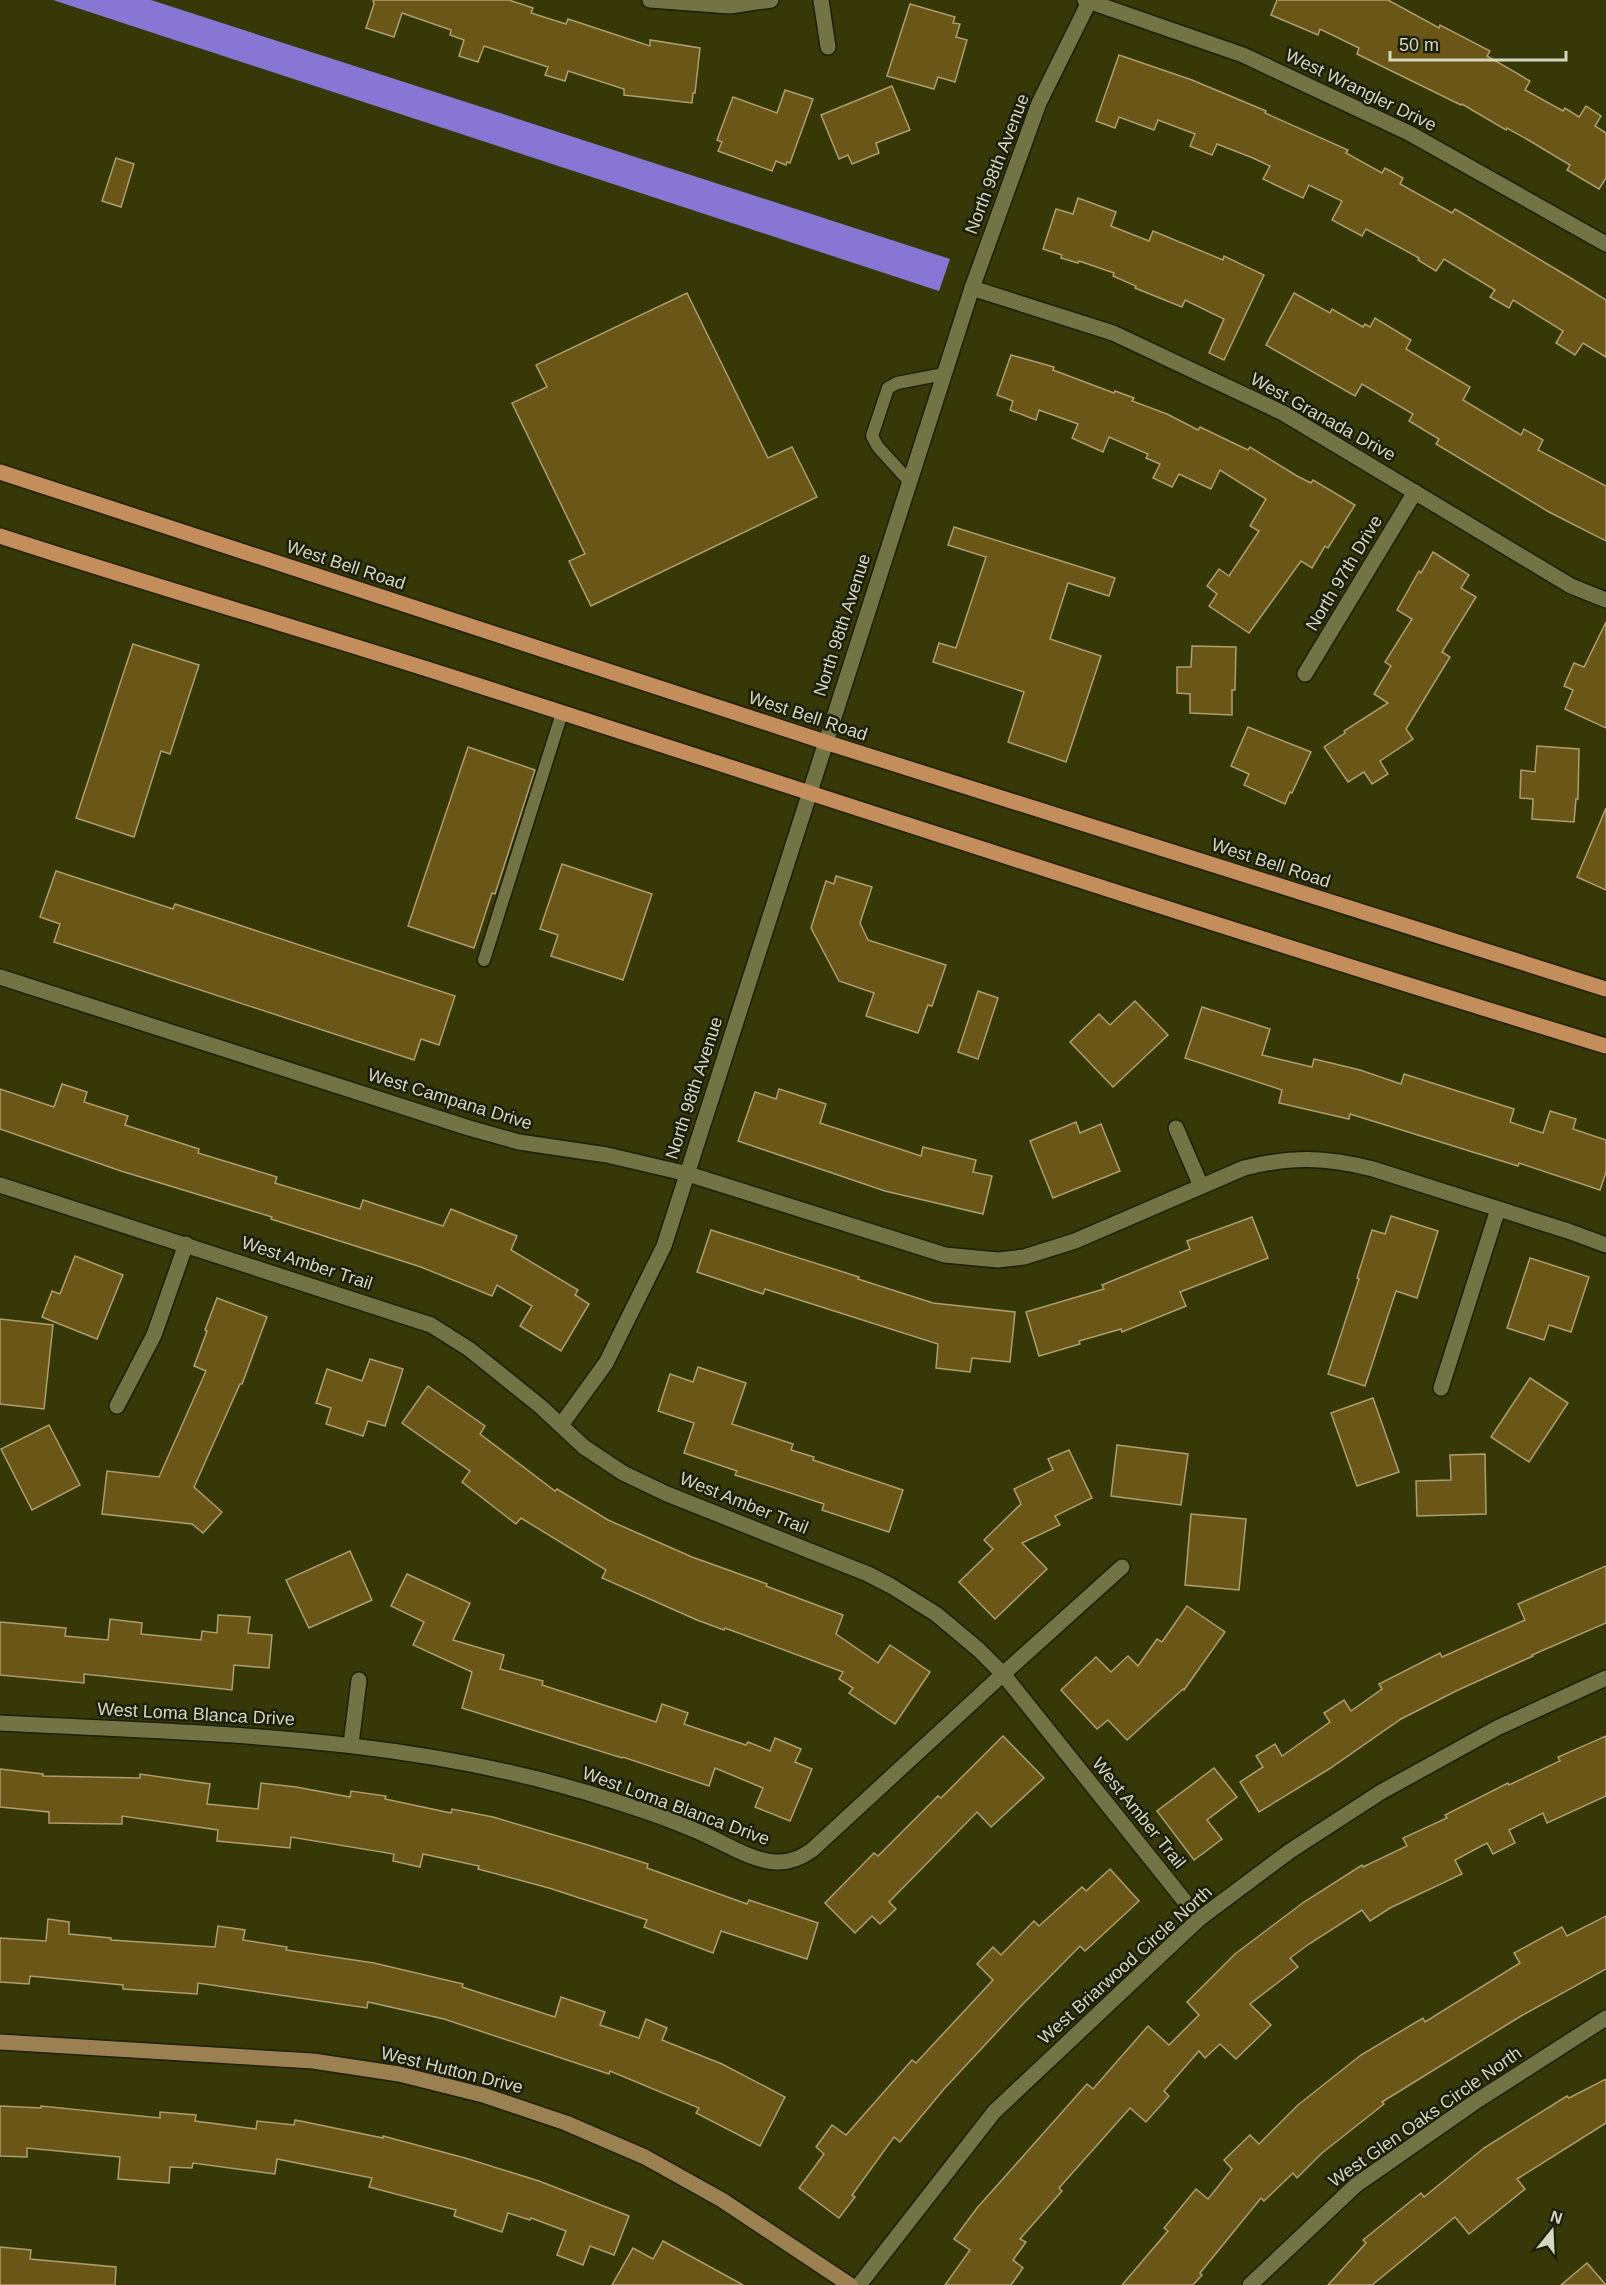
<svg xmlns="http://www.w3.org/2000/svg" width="1606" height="2285" viewBox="0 0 1606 2285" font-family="Arial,sans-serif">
  <rect width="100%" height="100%" fill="#373807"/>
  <polygon fill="#8876d4" points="53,0 151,0 950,259 939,291"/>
  <g fill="#6a5718" stroke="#ae9d6f" stroke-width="1.5">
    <polygon points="373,0 509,0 533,8 531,13 566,24 568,19 650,46 650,40 700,48 695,93 693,93 692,103 624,95 624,89 568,71 565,81 545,75 548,67 484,46 478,62 459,56 464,40 450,35 451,30 402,13 394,37 366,28 374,4"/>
    <polygon points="1277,0 1388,0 1439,28 1440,25 1490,51 1487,56 1530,81 1525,90 1563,111 1565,108 1579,117 1586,106 1601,116 1595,126 1606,133 1606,178 1599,189 1567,170 1570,165 1530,141 1507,128 1506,130 1462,104 1461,105 1357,54 1359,48 1320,29 1318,35 1271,15"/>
    <polygon points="910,4 955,17 953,23 960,24 956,37 967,40 955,82 938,77 934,89 887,76"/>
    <polygon points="1119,55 1192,80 1266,111 1265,113 1348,150 1346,153 1382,173 1385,168 1403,178 1400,184 1452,213 1455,209 1569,277 1606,300 1606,357 1583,343 1575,355 1556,343 1563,331 1513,300 1509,308 1490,297 1495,290 1444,259 1436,271 1418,260 1419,258 1366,229 1362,236 1332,220 1342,201 1309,185 1303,198 1263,179 1270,166 1253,158 1217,144 1212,155 1190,146 1195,134 1158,120 1154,130 1119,117 1115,128 1096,121"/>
    <polygon points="892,86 910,130 876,143 879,153 852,164 848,155 839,159 821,115"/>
    <polygon points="785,90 813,99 790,163 787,162 786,165 776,161 772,171 718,151 722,142 717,140 733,97 777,113"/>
    <polygon points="116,158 134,164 121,207 102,201"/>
    <polygon points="1078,198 1116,212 1111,226 1149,241 1153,231 1223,260 1224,256 1264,275 1224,360 1209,353 1224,319 1185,300 1182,307 1135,288 1136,286 1113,276 1114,273 1079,261 1078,263 1061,258 1062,255 1043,249 1056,209 1073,214"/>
    <polygon points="687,293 768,458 792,447 817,497 591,606 569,561 585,554 512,403 547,387 536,365"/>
    <polygon points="1294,293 1330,313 1332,309 1363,327 1365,324 1370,327 1375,318 1411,340 1406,349 1470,387 1463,400 1521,435 1524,429 1543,440 1538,450 1606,486 1606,541 1549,512 1436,444 1439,439 1409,421 1413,414 1362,384 1355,396 1266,345"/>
    <polygon points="1011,355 1054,367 1053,370 1114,393 1115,391 1134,398 1132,401 1167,414 1198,430 1200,427 1248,450 1250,447 1297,476 1311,483 1313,480 1355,505 1328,548 1325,546 1312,568 1301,561 1249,633 1209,606 1217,594 1207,586 1219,569 1229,576 1259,531 1250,526 1266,499 1220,470 1211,489 1179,474 1172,487 1153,478 1160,464 1146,458 1148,454 1109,437 1103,452 1072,438 1078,424 1039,410 1036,420 1010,410 1013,401 997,395"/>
    <polygon points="954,527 1115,578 1109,596 1068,583 1050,639 1101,656 1066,762 1008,742 1024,692 933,662 939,643 956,648 986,557 948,545"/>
    <polygon points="1433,552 1469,575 1461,588 1476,597 1442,652 1450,657 1406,729 1413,739 1380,761 1388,774 1372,784 1364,772 1348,782 1324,747 1345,733 1344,731 1388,703 1374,694 1391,666 1385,662 1412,619 1397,610 1419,571 1421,573"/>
    <polygon points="1606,622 1606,728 1565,709 1573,690 1564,686 1574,663 1584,667"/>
    <polygon points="133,644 199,665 170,754 161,751 134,837 76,818"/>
    <polygon points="1192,646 1236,647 1235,690 1232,690 1232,715 1190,713 1190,694 1177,693 1177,667 1191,667"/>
    <polygon points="1248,727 1311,752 1292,793 1290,792 1285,804 1244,785 1249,774 1231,766"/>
    <polygon points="1537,746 1579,749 1578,799 1576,799 1574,822 1532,819 1533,799 1520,798 1521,770 1535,772"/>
    <polygon points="468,747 535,770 495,894 492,893 474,948 408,926"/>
    <polygon points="1606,808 1606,890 1577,877"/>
    <polygon points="562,864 652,894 623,980 551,956 558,935 540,929"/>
    <polygon points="56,871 173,909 175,904 455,996 439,1045 421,1039 414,1060 54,942 60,924 40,917"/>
    <polygon points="836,876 872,887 860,923 868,940 946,965 932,1006 928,1005 918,1033 866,1016 874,993 839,981 811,928 826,881 834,884"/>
    <polygon points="978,991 998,998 978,1059 958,1052"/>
    <polygon points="1135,1001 1168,1035 1113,1087 1070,1042 1099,1014 1110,1025"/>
    <polygon points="1202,1007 1270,1029 1262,1055 1312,1067 1314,1059 1360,1070 1401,1084 1404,1074 1514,1109 1510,1122 1543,1133 1550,1111 1576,1119 1573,1129 1606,1140 1606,1172 1600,1190 1519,1163 1518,1166 1350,1114 1349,1119 1279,1103 1282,1090 1185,1058"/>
    <polygon points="62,1084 87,1092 84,1102 128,1116 125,1125 199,1149 198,1153 277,1177 275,1183 360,1209 363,1200 443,1226 451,1209 517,1236 511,1250 578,1290 575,1295 589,1304 561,1351 520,1326 532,1306 497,1285 492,1296 421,1267 271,1219 272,1217 121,1171 0,1129 0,1089 54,1107"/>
    <polygon points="779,1089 826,1104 820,1123 921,1156 923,1147 976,1160 973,1172 992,1176 983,1214 885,1191 738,1141 755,1092 776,1099"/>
    <polygon points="1076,1122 1080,1133 1101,1124 1120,1171 1053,1198 1030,1141"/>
    <polygon points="1391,1216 1438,1231 1417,1298 1396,1291 1365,1386 1328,1374 1359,1279 1357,1278 1372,1230 1385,1234"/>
    <polygon points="1252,1217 1268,1258 1180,1292 1186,1306 1122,1332 1121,1329 1079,1341 1080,1344 1039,1356 1026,1312 1104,1289 1102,1285 1190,1249 1187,1241"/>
    <polygon points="711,1230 859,1277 858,1279 933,1303 1015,1312 1010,1362 972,1358 970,1372 936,1368 938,1344 765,1289 763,1294 697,1272"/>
    <polygon points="75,1256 123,1275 97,1339 42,1317 52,1291 60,1294"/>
    <polygon points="1530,1258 1589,1277 1571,1332 1549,1325 1544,1340 1507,1328"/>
    <polygon points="217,1298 267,1317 242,1384 240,1384 194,1487 222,1512 203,1533 192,1524 102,1514 107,1471 159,1477 206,1371 194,1366 207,1331 205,1330"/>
    <polygon points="0,1319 53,1325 44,1409 0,1404"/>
    <polygon points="370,1359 403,1369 385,1426 368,1421 363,1436 326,1424 331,1408 316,1403 327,1369 362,1381"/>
    <polygon points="698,1367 746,1383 732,1424 793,1444 791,1450 814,1457 813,1460 903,1490 889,1532 822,1510 824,1504 735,1475 737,1471 684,1453 694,1423 658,1411 670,1374 693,1382"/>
    <polygon points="1530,1378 1568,1403 1529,1462 1491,1437"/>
    <polygon points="428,1386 485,1426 480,1434 555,1491 557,1489 608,1520 692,1557 767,1584 766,1586 843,1615 836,1634 878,1663 890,1645 930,1672 895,1724 849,1693 853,1688 839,1679 843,1672 725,1628 724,1630 697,1620 602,1578 606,1570 521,1518 516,1524 462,1482 470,1471 402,1423"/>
    <polygon points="1373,1398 1399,1472 1357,1486 1331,1413"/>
    <polygon points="49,1425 80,1485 32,1510 1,1449"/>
    <polygon points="1117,1445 1188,1454 1181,1505 1111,1496"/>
    <polygon points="1069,1450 1092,1498 1055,1516 1060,1525 1022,1543 1047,1569 995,1619 959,1582 993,1549 984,1540 1021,1504 1014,1489 1053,1470 1048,1459"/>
    <polygon points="1485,1454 1486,1514 1417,1516 1416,1481 1451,1480 1450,1455"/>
    <polygon points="1191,1514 1246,1519 1239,1590 1185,1585"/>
    <polygon points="350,1551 372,1600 309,1628 286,1580"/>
    <polygon points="1606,1566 1606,1623 1532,1655 1533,1656 1456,1691 1401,1719 1329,1769 1259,1812 1240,1782 1263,1767 1256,1756 1275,1744 1282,1756 1330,1722 1324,1713 1344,1700 1351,1711 1382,1689 1379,1684 1440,1653 1442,1657 1525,1620 1518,1604"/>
    <polygon points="407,1574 470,1603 453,1640 504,1655 500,1669 543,1681 542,1685 656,1722 662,1704 688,1713 684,1724 746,1745 748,1742 770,1751 775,1738 801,1749 795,1762 812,1769 790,1821 755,1807 763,1788 715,1768 709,1786 623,1757 622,1758 462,1708 472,1672 413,1645 424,1622 391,1606"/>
    <polygon points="1187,1606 1225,1632 1184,1690 1183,1689 1127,1740 1108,1720 1097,1729 1061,1690 1096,1657 1111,1672 1128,1656 1138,1666 1157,1639 1162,1642"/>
    <polygon points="218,1615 250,1617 248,1633 272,1635 269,1668 234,1665 232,1690 84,1674 84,1683 0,1675 0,1622 66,1628 65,1636 108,1640 110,1619 142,1623 141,1634 201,1640 202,1631 217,1633"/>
    <polygon points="1003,1736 1044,1778 991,1827 977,1812 889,1902 896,1909 880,1924 872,1916 855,1933 825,1903 874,1853 878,1856 938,1796 941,1798"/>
    <polygon points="1606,1736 1606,1796 1547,1823 1543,1813 1509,1830 1515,1843 1493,1854 1487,1843 1455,1860 1462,1874 1390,1908 1370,1921 1362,1910 1309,1944 1290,1958 1298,1967 1250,2004 1271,2025 1236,2059 1220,2044 1205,2058 1199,2051 1164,2091 1169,2096 1146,2122 1130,2108 1059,2188 1062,2191 1020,2239 1026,2242 1013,2260 1023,2268 1011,2285 945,2285 970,2250 954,2239 977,2208 1087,2084 1093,2089 1148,2026 1169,2045 1199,2015 1187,2002 1235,1954 1304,1902 1362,1865 1363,1867 1407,1846 1403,1838 1447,1818 1445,1815 1508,1783 1509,1785 1560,1761 1558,1757"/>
    <polygon points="1214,1768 1237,1797 1207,1820 1222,1839 1194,1860 1157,1811"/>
    <polygon points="0,1769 43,1774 43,1776 140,1778 140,1774 210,1784 207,1804 258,1809 261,1783 296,1787 350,1797 351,1791 386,1796 385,1799 451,1813 452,1809 493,1817 588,1845 648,1864 647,1868 747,1904 749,1900 818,1923 807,1959 721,1931 713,1953 644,1927 647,1920 549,1888 478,1869 479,1866 423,1854 420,1867 393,1861 394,1854 291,1837 290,1848 217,1841 218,1830 122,1816 122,1824 49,1823 49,1812 0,1807"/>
    <polygon points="1110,1869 1139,1901 1085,1951 1080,1946 1021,2006 944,2089 900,2142 894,2137 852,2195 855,2197 839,2218 799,2188 824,2154 816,2147 832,2125 846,2135 912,2060 916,2063 993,1980 977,1964 993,1947 1001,1955 1034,1921 1039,1926 1082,1887 1086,1891"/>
    <polygon points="1606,1916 1606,1969 1521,2016 1382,2102 1384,2104 1322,2153 1297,2178 1293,2173 1264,2201 1261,2198 1200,2273 1202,2275 1193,2285 1122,2285 1168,2231 1164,2228 1196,2189 1208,2199 1232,2169 1224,2160 1250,2135 1259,2144 1298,2105 1361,2055 1423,2018 1425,2022 1520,1963 1514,1953 1562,1927 1567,1936"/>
    <polygon points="48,1919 69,1922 69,1934 111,1938 111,1940 215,1947 218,1926 245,1930 243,1940 287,1947 286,1950 374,1963 463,1984 462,1987 555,2017 561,1997 605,2012 600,2025 639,2038 646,2019 667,2028 662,2040 722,2064 785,2097 760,2146 696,2113 699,2108 610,2071 609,2074 444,2019 368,2002 367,2008 198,1983 197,1994 123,1989 123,1985 30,1976 29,1984 0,1982 0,1938 46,1941"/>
    <polygon points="1606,2079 1606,2123 1517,2179 1525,2189 1469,2234 1455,2217 1372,2285 1328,2285 1366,2243 1363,2240 1421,2193 1424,2197 1484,2148 1567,2096 1569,2098"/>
    <polygon points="0,2106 41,2108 41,2106 160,2118 160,2112 196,2115 195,2121 256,2129 257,2121 294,2125 295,2120 383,2138 383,2136 465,2158 539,2181 629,2216 614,2255 590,2246 583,2265 557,2255 566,2231 531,2218 530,2220 508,2213 502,2232 454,2216 456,2210 369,2187 372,2178 277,2159 275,2174 193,2163 192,2168 170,2167 169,2183 118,2179 120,2157 27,2148 27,2157 0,2156"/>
    <polygon points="663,2241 743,2285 612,2285 633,2248 653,2259"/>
    <polygon points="0,2247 31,2250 30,2259 116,2267 115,2285 0,2285"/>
    <polygon points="1587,2263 1606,2285 1561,2285"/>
  </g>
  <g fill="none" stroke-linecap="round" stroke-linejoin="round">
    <g stroke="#1e1e00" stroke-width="15">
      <g id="lane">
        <polyline points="909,481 878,447 872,436 888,388 897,383 944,374"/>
        <polyline points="484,960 562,713"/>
      </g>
    </g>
    <g stroke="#1e1e00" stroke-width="18">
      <g id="street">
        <polyline points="650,0 730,6 771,0"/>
        <polyline points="821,0 828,47"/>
        <polyline points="1085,0 1243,55 1409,133 1606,244"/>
        <polyline points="972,288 1113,333 1283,413 1571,586 1606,600"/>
        <polyline points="1305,674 1415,492"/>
        <path d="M 0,977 L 469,1128 L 519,1142 L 607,1155 L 688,1174 L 945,1255 L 998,1260 L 1024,1257 L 1075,1241 L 1244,1168 C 1291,1156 1326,1157 1373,1169 L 1568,1231 L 1606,1245"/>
        <polyline points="1176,1128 1201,1186"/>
        <polyline points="0,1185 431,1325 469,1349 540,1406 584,1447 623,1473 667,1494 868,1574 891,1586 936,1614 979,1650 1003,1674 1199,1919"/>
        <polyline points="1441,1388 1498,1209"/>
        <polyline points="117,1406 154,1335 186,1244"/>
        <polyline points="561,1425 606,1363 664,1246 972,288 1039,103 1090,0"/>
        <path d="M 0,1723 C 209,1734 413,1735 614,1801 C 643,1810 672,1820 699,1832 C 723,1842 749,1860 775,1862 C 790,1863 801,1858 812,1850 L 1003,1674 L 1122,1567"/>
        <polyline points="351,1744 359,1680"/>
        <polyline points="859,2285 994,2112 1199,1919 1290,1851 1381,1792 1497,1728 1606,1678"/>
        <polyline points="1250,2285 1356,2185 1475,2102 1606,2018"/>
      </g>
    </g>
    <g stroke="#1e1e00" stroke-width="18">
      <polyline id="secondary" points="0,2042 313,2061 399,2074 483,2095 566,2123 645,2157 722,2200 850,2285"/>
    </g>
    <g stroke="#1e1e00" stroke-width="18">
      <g id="primary">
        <polyline points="0,472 825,742 1606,989"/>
        <path d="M 0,536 C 150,585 302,629 452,677 C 837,801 1220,928 1606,1046"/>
      </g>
    </g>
    <use href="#lane" stroke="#727446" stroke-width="12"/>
    <use href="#street" stroke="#727446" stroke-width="15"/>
    <use href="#secondary" stroke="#9b8151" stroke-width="15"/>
    <use href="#primary" stroke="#c48e5c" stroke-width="15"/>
  </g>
  <g text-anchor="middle" stroke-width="5" stroke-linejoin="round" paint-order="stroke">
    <g font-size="18" fill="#d4d6be" stroke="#1d1e0b">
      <text transform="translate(1361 90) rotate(26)" y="6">West Wrangler Drive</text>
      <text transform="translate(997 164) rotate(-69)" y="6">North 98th Avenue</text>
      <text transform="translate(1323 417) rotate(29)" y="6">West Granada Drive</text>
      <text transform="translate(346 565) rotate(18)" y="6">West Bell Road</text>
      <text transform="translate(1344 573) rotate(-59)" y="6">North 97th Drive</text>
      <text transform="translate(842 625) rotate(-72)" y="6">North 98th Avenue</text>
      <text transform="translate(808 716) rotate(18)" y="6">West Bell Road</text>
      <text transform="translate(1271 863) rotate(18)" y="6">West Bell Road</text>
      <text transform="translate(694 1088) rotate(-72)" y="6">North 98th Avenue</text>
      <text transform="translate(450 1099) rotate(17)" y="6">West Campana Drive</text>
      <text transform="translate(307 1263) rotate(18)" y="6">West Amber Trail</text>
      <text transform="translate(744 1503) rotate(22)" y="6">West Amber Trail</text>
      <text transform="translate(196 1714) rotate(3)" y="6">West Loma Blanca Drive</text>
      <text transform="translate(676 1806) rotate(20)" y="6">West Loma Blanca Drive</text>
      <text transform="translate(1139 1813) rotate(51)" y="6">West Amber Trail</text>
      <text transform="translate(1125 1965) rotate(-42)" y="6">West Briarwood Circle North</text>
      <text transform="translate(452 2070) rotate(14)" y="6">West Hutton Drive</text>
      <text transform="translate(1425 2117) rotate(-35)" y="6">West Glen Oaks Circle North</text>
    </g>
  </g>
  <g transform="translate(1552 2231) rotate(18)" stroke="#1d1e0b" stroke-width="4.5" paint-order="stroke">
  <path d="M0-4.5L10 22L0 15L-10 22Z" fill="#d4d6be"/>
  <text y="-9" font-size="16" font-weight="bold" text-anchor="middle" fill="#d4d6be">N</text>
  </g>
  <path d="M1390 51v9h176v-9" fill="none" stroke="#d4d6be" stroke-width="3"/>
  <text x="1399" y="51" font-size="18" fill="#d4d6be" stroke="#1d1e0b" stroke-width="4.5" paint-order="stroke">50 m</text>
</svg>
